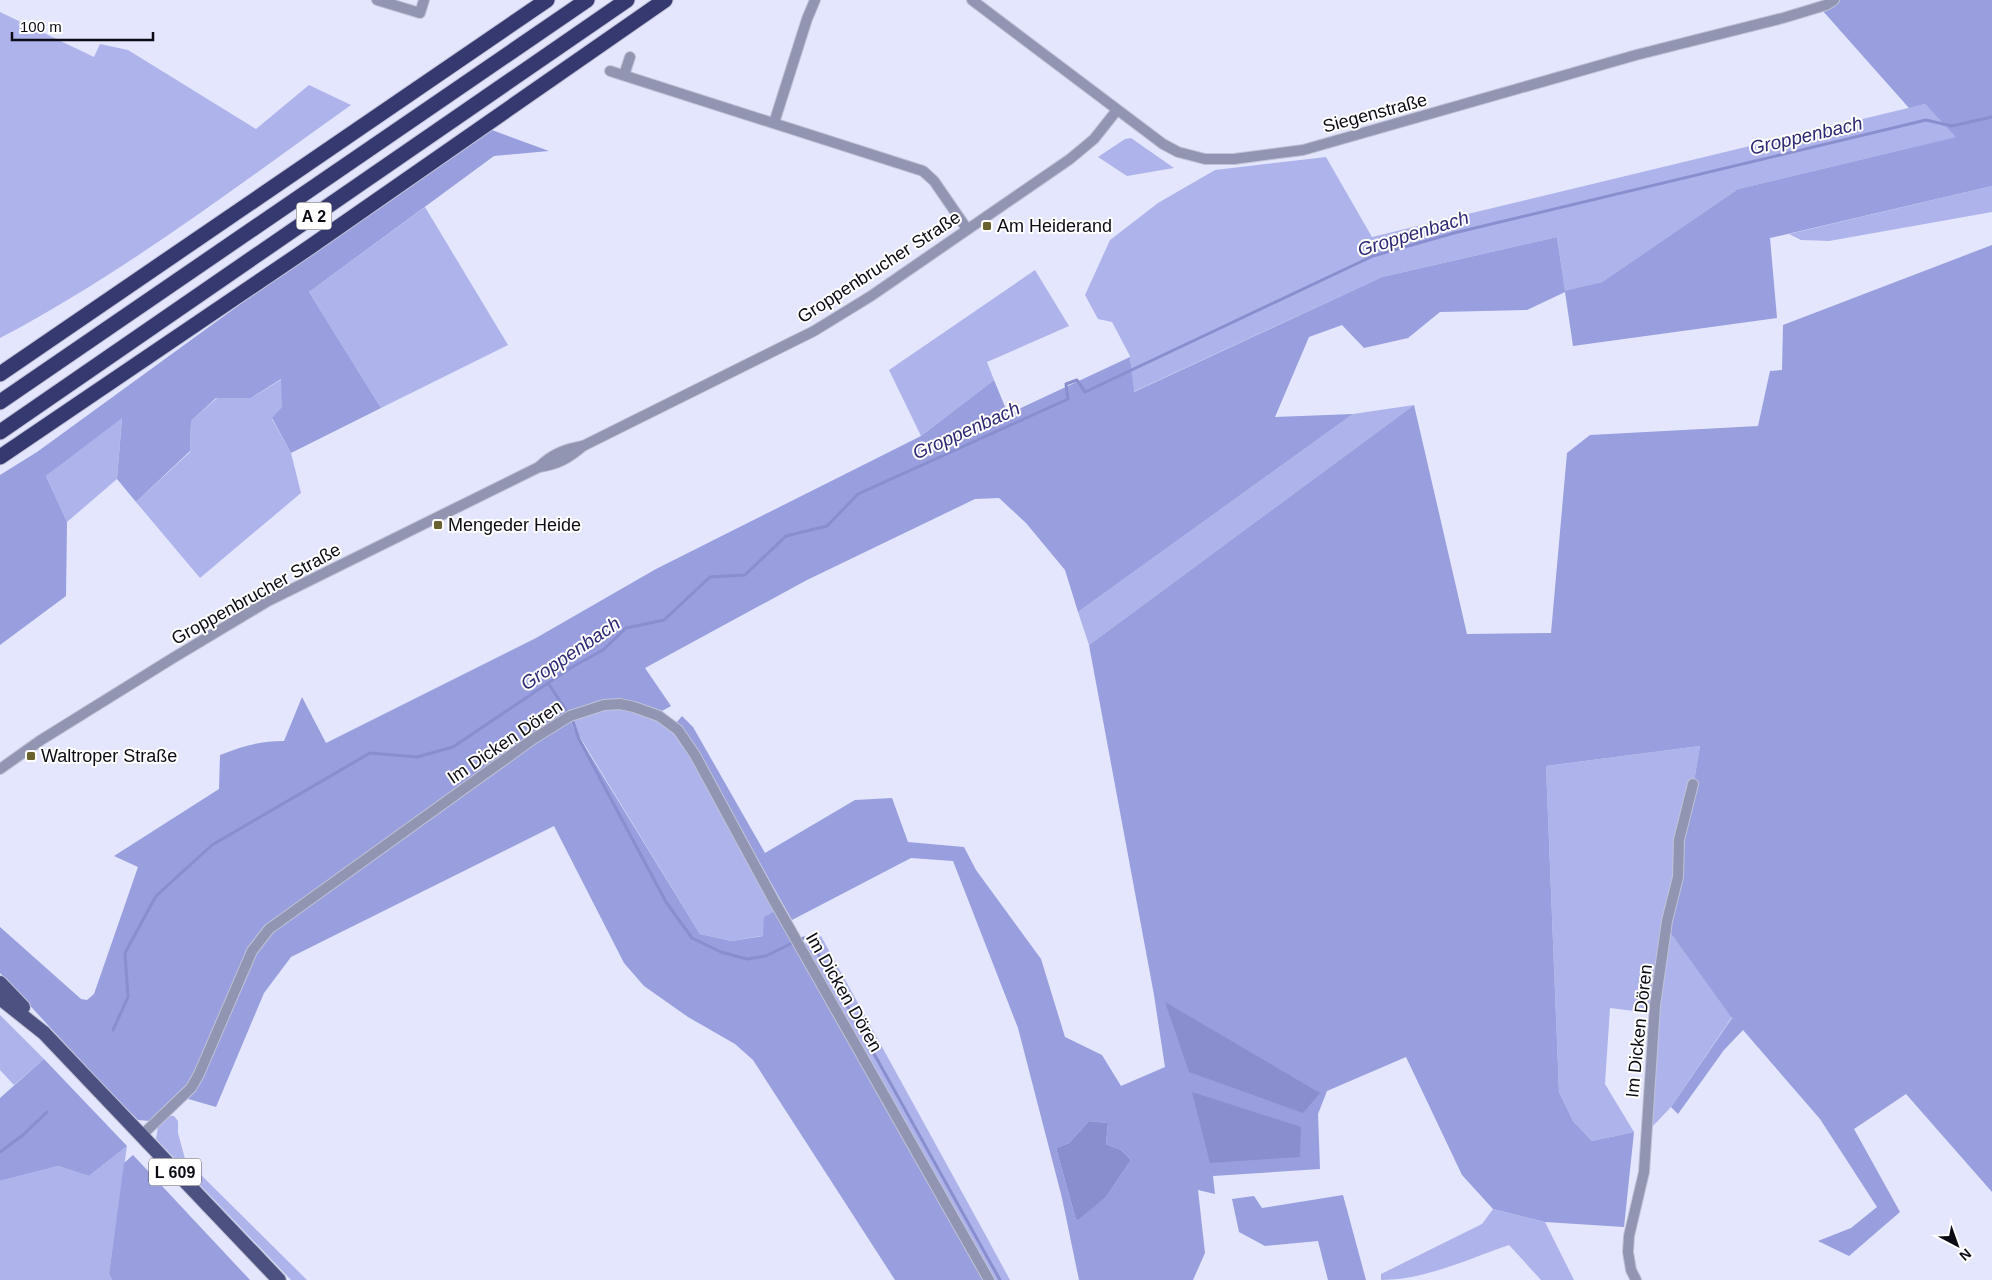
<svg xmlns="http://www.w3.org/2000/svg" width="1992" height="1280" viewBox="0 0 1992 1280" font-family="Helvetica,sans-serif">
  <rect width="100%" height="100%" fill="#e3e6fc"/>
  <g fill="#aeb4eb">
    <path d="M 0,12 L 94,57 L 100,44 L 128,50 L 256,129 L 309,85 L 351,105 C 237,186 124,273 0,338 Z"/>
    <polygon points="1925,104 1957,137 1738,189 1602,282 1565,292 1557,237 1382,277 1133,392 1130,356 1112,322 1098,319 1085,295 1110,240 1158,203 1215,170 1326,157 1372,237"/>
    <polygon points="1131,138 1174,168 1127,176 1098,157 1125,139"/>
    <polygon points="1992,186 1992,212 1829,241 1801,240 1789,234"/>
    <polygon points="425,207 508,345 381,408 309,292"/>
    <polygon points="1035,270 1069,326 987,362 994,380 921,436 889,370"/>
    <polygon points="282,379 282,407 272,419 291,453 301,493 200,578 136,502 190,452 191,421 217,398 251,398"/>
    <polygon points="1414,405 1089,645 1078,612 1353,414"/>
    <polygon points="122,417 117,479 67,522 46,476"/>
    <polygon points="626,706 683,733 781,912 767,935 732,941 700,934 575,729 569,716"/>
    <polygon points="1700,746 1669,931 1732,1017 1671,1107 1651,1128 1642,1128 1650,1013 1610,1008 1605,1084 1634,1132 1592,1141 1573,1121 1559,1092 1546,766"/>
    <polygon points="821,936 985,1234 1010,1280 992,1280 802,945"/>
    <polygon points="0,1015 44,1059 14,1085 0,1070"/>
    <polygon points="169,1116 174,1116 178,1121 178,1133 185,1159 307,1280 291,1280 156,1139 158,1126"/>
    <polygon points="127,1146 109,1274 112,1280 0,1280 0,1181 58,1166 89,1176"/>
    <path d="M 1493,1209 L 1545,1222 L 1574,1280 L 1541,1280 L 1509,1245 C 1468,1259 1425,1280 1381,1280 L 1381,1274 L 1482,1224 Z"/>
  </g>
  <g fill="#989ede" fill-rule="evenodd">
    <path d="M 1826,0 L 1992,0 L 1992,186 L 1770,238 L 1777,318 L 1573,346 L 1565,292 L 1527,310 L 1440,312 L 1408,338 L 1364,348 L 1342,325 L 1309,337 L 1275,417 L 1353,414 L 1078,612 L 1065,570 L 1026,523 L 999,498 L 975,499 L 807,580 L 645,668 L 671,706 L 662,711 C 624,700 604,697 567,712 L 574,729 L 700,934 L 732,941 L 763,936 L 764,917 L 775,911 L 984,1280 L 895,1280 L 753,1060 L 735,1044 L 688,1017 L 644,986 L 624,963 L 554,826 L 291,957 L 264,993 L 216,1107 L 178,1096 L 150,1121 L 138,1120 L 105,1087 L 0,973 L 0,927 L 81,999 L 87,1000 L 94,994 L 138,867 L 114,856 L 219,789 L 220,755 C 243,746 260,741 284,741 L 302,697 L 326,743 L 536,638 L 656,569 L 921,436 L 994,380 L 1008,414 L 1130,357 L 1134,392 L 1382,277 L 1557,237 L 1565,291 L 1602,282 L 1738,189 L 1956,137 L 1925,104 L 1909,108 L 1822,10 Z"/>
    <polygon points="492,130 549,151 494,156 309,292 381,408 291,453 272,418 282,407 281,379 251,398 216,398 191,421 190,451 136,502 117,479 122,418 46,476 67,522 66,596 0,645 0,475 37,452 261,289"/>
    <path d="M 1992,245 L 1992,1192 L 1906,1094 L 1854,1129 L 1900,1212 L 1849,1256 L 1818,1241 L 1851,1228 L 1877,1207 L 1820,1119 L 1743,1030 L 1724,1050 L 1678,1114 L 1671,1107 L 1732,1018 L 1669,931 L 1700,746 L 1546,766 L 1559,1092 L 1573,1121 L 1592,1141 L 1634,1132 L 1624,1227 L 1545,1222 L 1493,1209 L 1462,1175 L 1406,1057 L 1327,1091 L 1318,1114 L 1320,1169 L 1213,1176 L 1215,1194 L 1198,1190 L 1205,1253 L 1193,1280 L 1079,1280 L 1062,1198 L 1018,1028 L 953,861 L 911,858 L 792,920 L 697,751 L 677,722 L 682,716 L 693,727 L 765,853 L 855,800 L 892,798 L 908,842 L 964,847 L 976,870 L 1041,959 L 1065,1037 L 1102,1055 L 1121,1086 L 1165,1067 L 1154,995 L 1089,645 L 1414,405 L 1467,634 L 1551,633 L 1567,453 L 1590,435 L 1758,426 L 1770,371 L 1782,370 L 1783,325 ZM 1089,1121 L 1108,1123 L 1106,1144 L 1121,1150 L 1131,1160 L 1106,1197 L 1076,1220 L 1056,1148 L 1069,1143 Z"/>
    <polygon points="44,1059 127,1146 89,1176 58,1166 0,1181 0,1098"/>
    <polygon points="133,1155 250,1280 112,1280 109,1274 124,1163"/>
    <polygon points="1343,1195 1366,1280 1328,1280 1318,1241 1265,1246 1239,1232 1232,1199 1254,1196 1262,1208"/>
  </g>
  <g fill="#898ece">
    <polygon points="1165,1002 1320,1093 1303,1113 1189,1072"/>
    <polygon points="1192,1092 1301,1127 1300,1157 1210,1163"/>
    <polygon points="1089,1121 1108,1123 1106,1144 1121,1150 1131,1160 1106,1197 1079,1219 1076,1220 1056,1148 1069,1143"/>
  </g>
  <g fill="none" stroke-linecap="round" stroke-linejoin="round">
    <g stroke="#898ece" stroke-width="3">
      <polyline points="548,683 568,713"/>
      <polyline points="572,719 579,739 666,902 692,938 721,952 747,959 766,956 792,943"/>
      <polyline points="800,939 809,937 1000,1280"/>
      <polyline points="113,1030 128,997 125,953 156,896 212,845 370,753 417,757 453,747 572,667 603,650 626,628 664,620 710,577 745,575 786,536 827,526 858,494 1068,399 1066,384 1077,380 1085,392 1373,256 1454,233 1926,120 1952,126 1992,117"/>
      <polyline points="0,1152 23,1135 47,1112"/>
    </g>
    <g stroke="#c0c3d7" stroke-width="12">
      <g id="minor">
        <polyline points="377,0 420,13 424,0"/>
        <polyline points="972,0 1163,144 1178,152 1205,159 1234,159 1303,150 1636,55 1783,18 1826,5 1834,0"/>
        <polyline points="610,71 923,171 934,181 967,229"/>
        <polyline points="624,75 630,57"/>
        <polyline points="774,123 807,19 815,0"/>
        <path d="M 539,467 C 552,454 565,449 583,446"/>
        <path d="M 0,769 L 41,740 L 173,658 L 268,601 L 539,467 C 557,465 569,458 583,446 L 814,331 L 871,296 L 1070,159 L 1094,139 L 1117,110"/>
        <polyline points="141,1136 191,1088 199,1074 252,951 269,929 533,739 570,716 604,705 620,704 634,707 659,716 678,730 695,755 773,899 989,1280"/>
        <polyline points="1636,1280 1631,1270 1628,1252 1629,1236 1644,1172 1655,1005 1667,921 1678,877 1679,840 1693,784"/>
      </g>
    </g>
    <g stroke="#c0c3d7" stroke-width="16">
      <g id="primary">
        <polyline points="0,983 23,1007"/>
        <polyline points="0,998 44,1033 279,1280"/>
      </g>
    </g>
    <g stroke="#c0c3d7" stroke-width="17">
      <g id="motorway">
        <polyline points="0,374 547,0"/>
        <polyline points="0,402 587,0"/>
        <polyline points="0,432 627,0"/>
        <polyline points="0,457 307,249 665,0"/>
      </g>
    </g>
    <use href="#minor" stroke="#9195b2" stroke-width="10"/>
    <use href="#primary" stroke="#4d5182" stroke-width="14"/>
    <use href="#motorway" stroke="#363870" stroke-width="15"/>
  </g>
  <g fill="#6a612e" stroke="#fff" stroke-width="2">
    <rect x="982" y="221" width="10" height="10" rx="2.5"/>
    <rect x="433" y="520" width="10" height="10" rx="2.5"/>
    <rect x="26" y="751" width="10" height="10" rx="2.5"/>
  </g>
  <g text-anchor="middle" stroke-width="4" stroke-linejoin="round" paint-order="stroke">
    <g fill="#fff" stroke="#54545a" stroke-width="1">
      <rect x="296.5" y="202.5" width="35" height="27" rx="4"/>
      <rect x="149" y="1158.5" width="52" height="27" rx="4"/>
    </g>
    <g font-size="16" font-weight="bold" fill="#0a0b14">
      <text x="314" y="222">A 2</text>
      <text x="175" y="1178">L 609</text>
    </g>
    <g font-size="18" fill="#0a0b14" stroke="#fff">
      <text transform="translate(1375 113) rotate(-15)" y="6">Siegenstraße</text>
      <text transform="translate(879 267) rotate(-33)" y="6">Groppenbrucher Straße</text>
      <text transform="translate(256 594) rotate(-29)" y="6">Groppenbrucher Straße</text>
      <text transform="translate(505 742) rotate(-34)" y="6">Im Dicken Dören</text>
      <text transform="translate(844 992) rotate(60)" y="6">Im Dicken Dören</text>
      <text transform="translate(1639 1031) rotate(-84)" y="6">Im Dicken Dören</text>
    </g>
    <g font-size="18" fill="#0a0b14" stroke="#fff" text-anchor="start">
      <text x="997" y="232">Am Heiderand</text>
      <text x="448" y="531">Mengeder Heide</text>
      <text x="41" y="762">Waltroper Straße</text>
    </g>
    <g font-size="19" font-style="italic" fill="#2d2974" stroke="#fff">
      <text transform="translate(1806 135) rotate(-13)" y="7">Groppenbach</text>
      <text transform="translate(1413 233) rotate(-17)" y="7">Groppenbach</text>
      <text transform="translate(966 430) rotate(-24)" y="7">Groppenbach</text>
      <text transform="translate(570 653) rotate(-34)" y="7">Groppenbach</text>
    </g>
  </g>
  <g transform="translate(1957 1245) rotate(139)" stroke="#ffffff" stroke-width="4" paint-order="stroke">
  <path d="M0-4L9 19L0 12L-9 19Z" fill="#0a0b14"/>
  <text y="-8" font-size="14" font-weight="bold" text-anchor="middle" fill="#0a0b14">N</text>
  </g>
  <path d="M12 32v8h141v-8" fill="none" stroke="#0a0b14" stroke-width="2.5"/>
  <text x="20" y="32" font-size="15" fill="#0a0b14" stroke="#ffffff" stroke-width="4" paint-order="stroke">100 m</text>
</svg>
